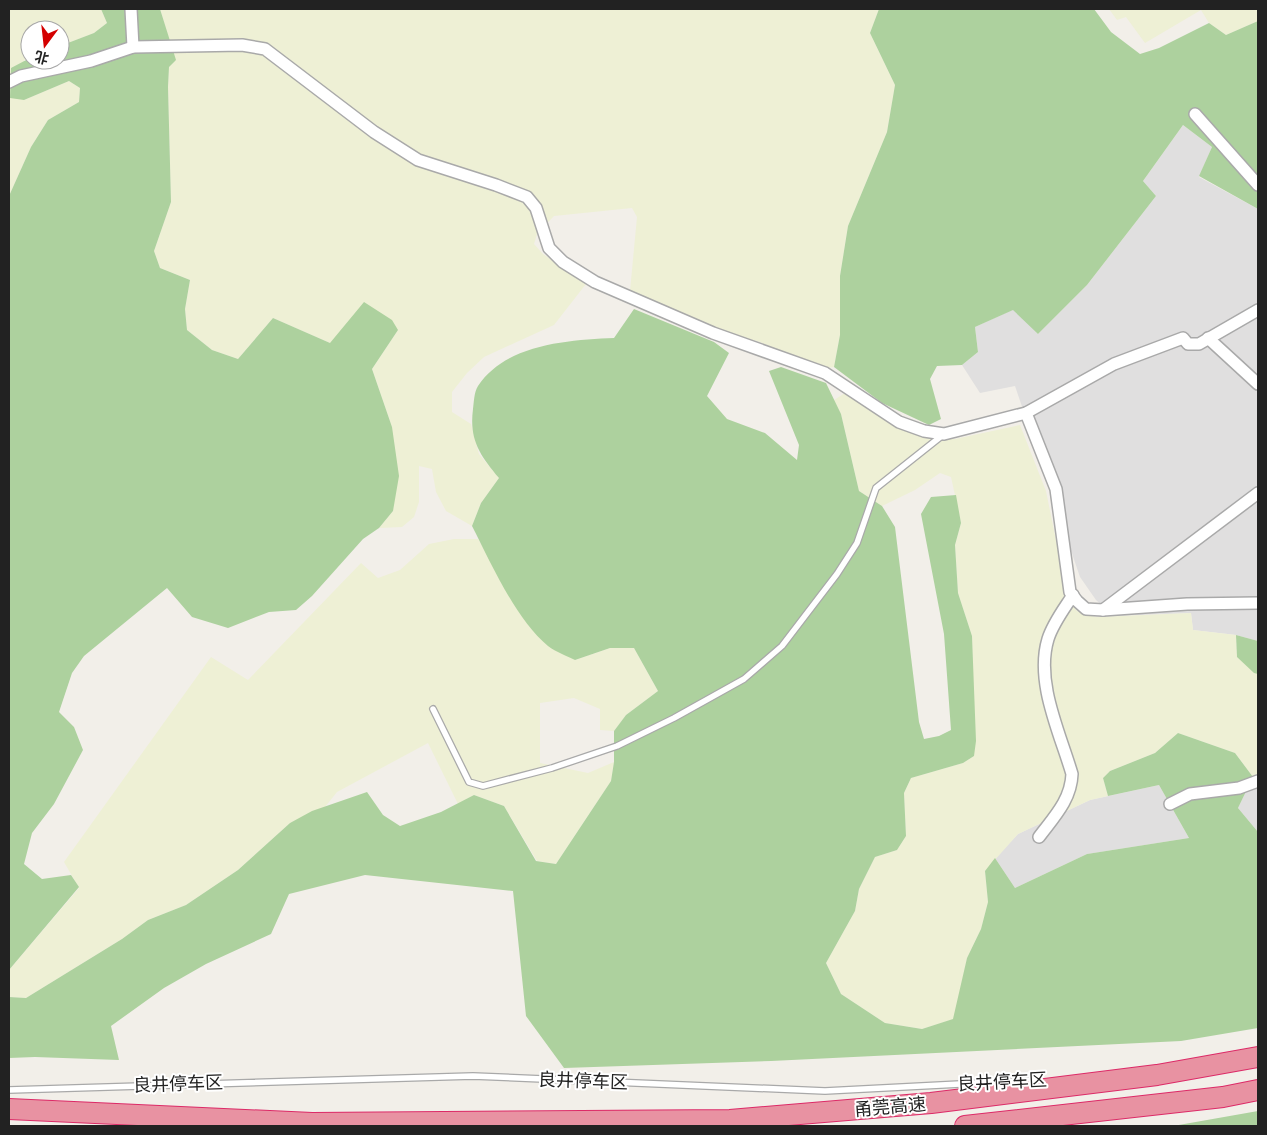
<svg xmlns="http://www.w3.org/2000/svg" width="1267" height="1135" viewBox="0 0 1267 1135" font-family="Inter,'Noto Sans SC',sans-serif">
  <rect width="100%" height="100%" fill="#f2efe9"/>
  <g fill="#e0dfdf">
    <polygon points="1183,125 1212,147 1199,177 1258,209 1258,641 1236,635 1193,630 1191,613 1114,616 1096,600 1080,577 1015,386 980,393 962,365 978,352 975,327 1014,309 1038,334 1087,285 1156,196 1143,181"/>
    <polygon points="1258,773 1258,832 1238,808 1253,777"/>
    <polygon points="1159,785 1189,838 1087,854 1015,888 995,858 1018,834 1090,800"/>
  </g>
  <g fill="#eef0d5">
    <polygon points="9,9 101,9 107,23 94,33 60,46 60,30 30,30 30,58 24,60 24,100 69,81 80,88 79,102 48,120 31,147 9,196"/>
    <polygon points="160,9 879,9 870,33 895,85 887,132 848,226 840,276 840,335 834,367 825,368 757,341 726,334 630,291 637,217 632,208 554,216 537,234 534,244 543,254 586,284 554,325 484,357 467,373 452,392 452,412 471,424 479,454 499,478 481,503 472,526 446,511 436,492 432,469 419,466 419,502 414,517 402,527 379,528 393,511 392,427 372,369 398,330 330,343 273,318 238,359 212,350 187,330 185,309 190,280 160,268 154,251 171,202 168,87 169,67 175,60"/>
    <polygon points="1109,9 1258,9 1258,21 1226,35 1209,23 1201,10 1145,43 1126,17 1117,20"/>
    <polygon points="845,393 891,423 924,437 955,439 1020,425 1046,491 1062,570 1064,593 1077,611 1096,617 1191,613 1193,630 1236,635 1237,657 1258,674 1258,773 1253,777 1235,753 1178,733 1155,753 1110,771 1103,778 1108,796 1090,800 1018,834 985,871 988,902 981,929 967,958 954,1019 922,1029 885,1023 841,994 826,963 855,911 859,889 875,857 897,850 906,836 904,793 911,778 963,763 974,756 972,636 958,593 955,545 961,523 951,477 940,473 915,490 882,506 859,491 841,414 834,400"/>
    <polygon points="454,539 478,539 529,626 575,660 610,648 634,648 658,691 626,715 614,731 600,730 600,709 574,698 540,703 540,763 588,773 614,762 611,781 556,864 537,861 504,806 474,795 458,804 428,743 337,792 325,807 290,823 238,870 186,905 148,920 122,939 26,998 9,997 9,970 79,888 64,862 211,657 248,680 361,563 378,578 400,570 429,544"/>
  </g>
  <g fill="#add19e">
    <polygon points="101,9 160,9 176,60 169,67 168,87 171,202 154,251 160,268 190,280 185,309 187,330 212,350 238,359 273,318 330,343 364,302 392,320 398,330 372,369 392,427 399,476 393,511 379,528 363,539 312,596 296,610 269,612 228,628 192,617 167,588 84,656 72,673 59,712 74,727 83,750 54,804 32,833 24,864 42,879 71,875 79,887 9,970 9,196 31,147 48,120 79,102 80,88 69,81 24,100 10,98 11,68 30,58 30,60 60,60 60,46 94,33 107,23"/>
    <polygon points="879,9 1094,9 1111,32 1140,54 1159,48 1209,23 1226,35 1258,21 1258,209 1199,176 1212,147 1183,125 1143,181 1156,196 1087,285 1038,334 1013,310 975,327 978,352 962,365 937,366 930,379 941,419 929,425 882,403 834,367 840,335 840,276 848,226 887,132 895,85 870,33"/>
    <path d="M 634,309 L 714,342 L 729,353 L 707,396 L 727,419 L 765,433 L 797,460 L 799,445 L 769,371 L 781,367 L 826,383 L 841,414 L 859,491 L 882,506 L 895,527 L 919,722 L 924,739 L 939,736 L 951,730 L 944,634 L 921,514 L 931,497 L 956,495 L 961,523 L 955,545 L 958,593 L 972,636 L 976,741 L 974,756 L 963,763 L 911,778 L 904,793 L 906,836 L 897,850 L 875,857 L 859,889 L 855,911 L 826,963 L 841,994 L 885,1023 L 922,1029 L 953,1019 L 967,958 L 981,929 L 988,902 L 985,871 L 995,858 L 1015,888 L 1087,854 L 1189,838 L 1159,785 L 1108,796 L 1103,778 L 1110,771 L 1155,753 L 1178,733 L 1235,753 L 1253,777 L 1238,808 L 1258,832 L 1258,1028 L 1181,1041 L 771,1061 L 564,1068 L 526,1016 L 513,891 L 365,875 L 289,894 L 271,934 L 206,964 L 164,988 L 111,1026 L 119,1060 L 35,1057 L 9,1058 L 9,997 L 26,998 L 122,939 L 148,920 L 186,905 L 238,870 L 290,823 L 312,811 L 367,792 L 383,815 L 400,826 L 441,812 L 474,795 L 504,806 L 536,861 L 556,864 L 611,781 L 614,762 L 614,731 L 626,715 L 658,691 L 634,648 L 610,648 L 575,660 C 567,656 556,652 548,646 C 516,620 491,563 472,526 L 481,503 L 499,478 C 480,455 469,440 473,409 C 474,402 474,392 478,386 C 506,344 568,340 614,338 Z"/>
    <polygon points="1236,635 1258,641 1258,674 1254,673 1237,657"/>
    <polygon points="1258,1111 1258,1126 1173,1126"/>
  </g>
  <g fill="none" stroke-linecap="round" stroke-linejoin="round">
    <g stroke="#a9a9a9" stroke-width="8">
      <g id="service">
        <polyline points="433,709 469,782 483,786 552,768 617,746 674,718 744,679 782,646 837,574 857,543 876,488 944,434"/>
        <polyline points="9,1090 473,1076 825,1091 1037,1080"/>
      </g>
    </g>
    <g stroke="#a9a9a9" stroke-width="14">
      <g id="minor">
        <polyline points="131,9 133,47"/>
        <polyline points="9,82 21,76 91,61 133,47 242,45 265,49 374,132 418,160 496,185 527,197 536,208 549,248 563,262 595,282 713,333 825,373 899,422 924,431 944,434 1026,413 1114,364 1183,338 1188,344 1199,344 1258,310"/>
        <polyline points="1195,114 1258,185"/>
        <polyline points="1208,338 1258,384"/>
        <polyline points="1026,413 1056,489 1070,592 1077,601 1086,609 1103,610 1187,604 1258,603"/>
        <polyline points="1103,610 1258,493"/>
        <polyline points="1170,804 1190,794 1239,788 1258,781"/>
        <path d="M 1039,837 C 1054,817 1071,800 1072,774 C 1060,733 1035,682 1048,639 C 1053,623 1064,609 1073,595"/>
      </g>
    </g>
    <g stroke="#dc2a67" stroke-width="22">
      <g id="motorway">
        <polyline points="9,1109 312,1123 730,1120 931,1103 1157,1075 1258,1057"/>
        <polyline points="965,1126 1223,1097 1258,1090"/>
      </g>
    </g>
    <use href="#service" stroke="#fff" stroke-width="5.5"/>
    <use href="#minor" stroke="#fff" stroke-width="11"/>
    <use href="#motorway" stroke="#e892a2" stroke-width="20"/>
  </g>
  <g text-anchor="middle" stroke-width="4" stroke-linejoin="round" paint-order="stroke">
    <g font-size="18" fill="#222" stroke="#fff">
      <text transform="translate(583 1081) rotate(2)" y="6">良井停车区</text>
      <text transform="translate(1002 1082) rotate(-3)" y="6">良井停车区</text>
      <text transform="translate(178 1084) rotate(-2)" y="6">良井停车区</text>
      <text transform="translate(890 1107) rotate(-5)" y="6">甬莞高速</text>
    </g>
  </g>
  <rect width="1267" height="1135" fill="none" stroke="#222222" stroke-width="20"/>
  <g transform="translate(45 45) rotate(195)"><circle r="24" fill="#ffffff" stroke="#a7a7a7"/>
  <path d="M0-4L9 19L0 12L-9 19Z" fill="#d40000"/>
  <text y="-8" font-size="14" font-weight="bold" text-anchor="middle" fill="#222222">北</text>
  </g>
</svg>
